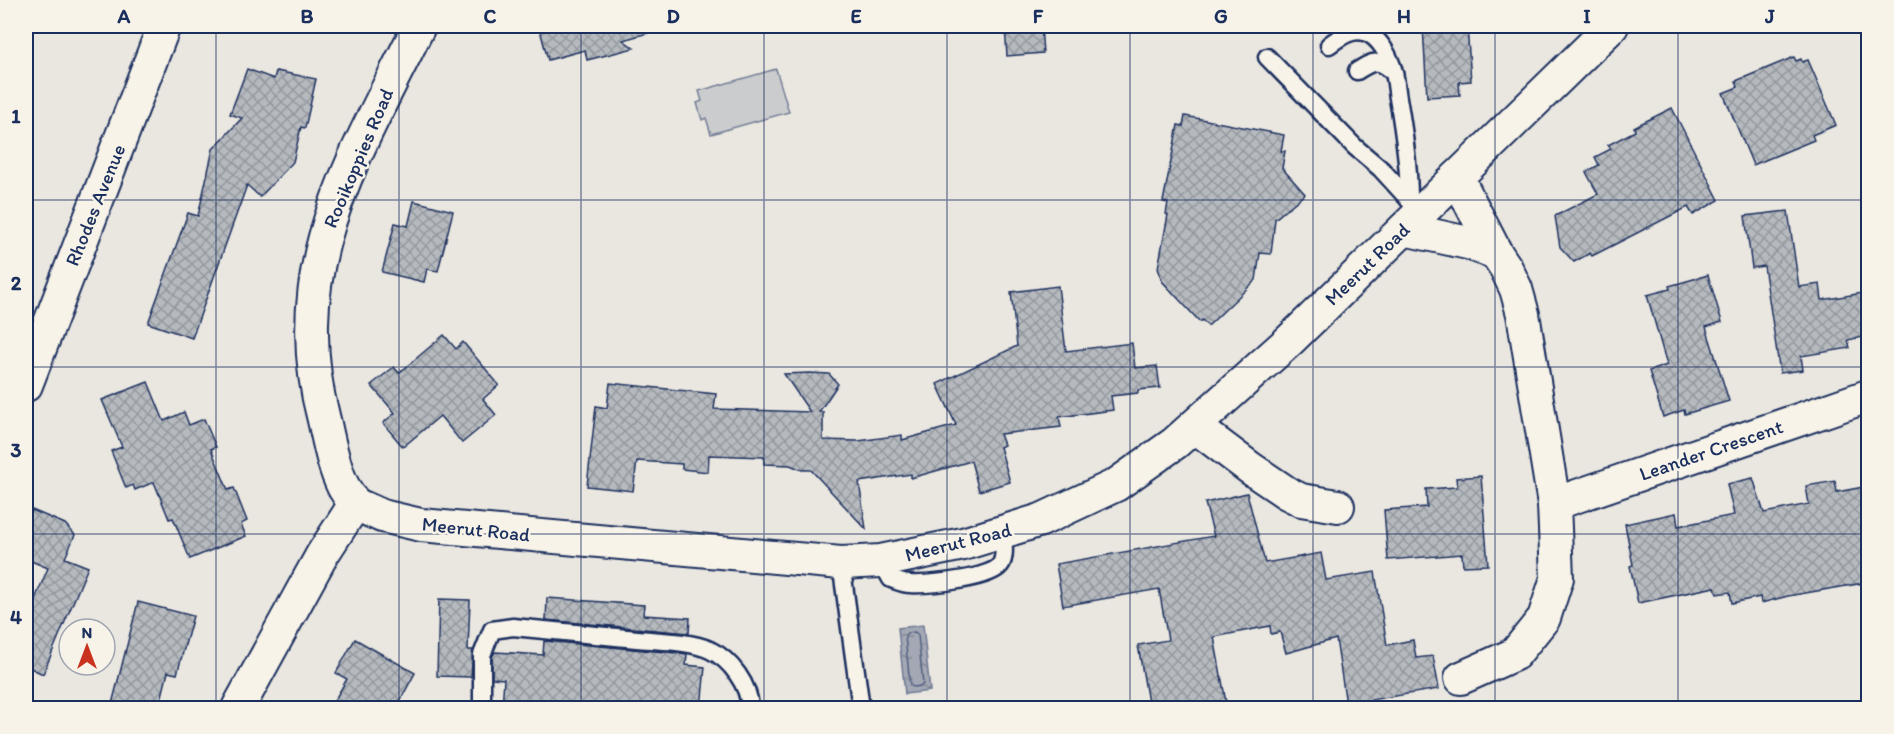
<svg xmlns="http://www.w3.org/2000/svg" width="1894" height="734" viewBox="0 0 1894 734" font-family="Itim,sans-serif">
  <defs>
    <pattern id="water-ripples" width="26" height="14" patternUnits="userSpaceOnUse" patternTransform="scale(1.5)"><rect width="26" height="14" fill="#a3a8b4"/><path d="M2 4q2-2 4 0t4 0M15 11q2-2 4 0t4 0" fill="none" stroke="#848996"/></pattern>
    <pattern id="building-cross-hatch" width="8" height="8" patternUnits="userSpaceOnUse" patternTransform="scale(1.5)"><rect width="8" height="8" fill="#b6babf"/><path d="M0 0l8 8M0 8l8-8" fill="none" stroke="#93989e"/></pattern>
  </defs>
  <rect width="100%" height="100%" fill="#eae7e0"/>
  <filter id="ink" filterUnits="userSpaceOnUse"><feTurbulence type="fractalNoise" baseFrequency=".0167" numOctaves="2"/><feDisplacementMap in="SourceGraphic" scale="12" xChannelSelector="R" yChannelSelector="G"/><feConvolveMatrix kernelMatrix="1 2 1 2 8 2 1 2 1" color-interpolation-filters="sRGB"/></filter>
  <g filter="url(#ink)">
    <polygon fill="#cbcccd" stroke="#737e96" stroke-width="1.5" points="776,69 789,112 711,134 706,118 702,120 697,103 702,101 699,91"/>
    <polygon fill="url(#water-ripples)" stroke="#6d7892" stroke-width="1.5" points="923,625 930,691 905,694 898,628"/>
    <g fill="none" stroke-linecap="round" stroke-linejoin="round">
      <polygon stroke="#515f80" stroke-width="1.5" points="915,632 918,635 923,684 921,686 913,687 910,685 905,636 907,633"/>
    </g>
    <g fill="url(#building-cross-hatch)" stroke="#1b2f5e" stroke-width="1.5">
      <polygon points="539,26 647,26 648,33 623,40 634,48 587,60 585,50 548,60"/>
      <polygon points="1005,26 1041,26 1043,53 1007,56"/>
      <polygon points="1423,26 1467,26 1471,81 1459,82 1460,95 1427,97"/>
      <polygon points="1794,57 1796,61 1801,59 1802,62 1808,60 1836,125 1812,135 1814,140 1753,165 1723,93 1738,87 1736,81"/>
      <polygon points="247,69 274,79 276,71 316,79 305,128 301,127 293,162 260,197 247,185 192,338 148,323 188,213 198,216 213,149 242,118 230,114"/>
      <polygon points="1672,108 1719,200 1693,215 1688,207 1592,256 1590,253 1574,262 1560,247 1555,216 1598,194 1586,172 1599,165 1595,157 1611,149 1608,145 1635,131 1634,127"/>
      <polygon points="1185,116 1284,135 1281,151 1285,151 1282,168 1305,194 1275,219 1271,254 1260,253 1256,280 1208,326 1202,320 1200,322 1162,281 1158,268 1168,215 1166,214 1168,203 1163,202 1178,125 1183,126"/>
      <polygon points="414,201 453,211 438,271 427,269 424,282 382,272 395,223 408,226"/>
      <polygon points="1788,211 1799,287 1820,284 1822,300 1869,292 1869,336 1848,340 1850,348 1801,356 1803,370 1780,373 1764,266 1752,268 1745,216"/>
      <polygon points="1708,275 1722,322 1706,327 1729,401 1685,414 1684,410 1663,417 1649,371 1667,365 1647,295 1670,289 1669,286"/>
      <polygon points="1058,286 1066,351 1132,343 1135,368 1157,366 1160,388 1138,390 1138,393 1111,396 1113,410 1059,417 1061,427 1000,434 1004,445 1000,447 1010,482 979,491 971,461 911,478 911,474 859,482 866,529 811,470 802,470 790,465 764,464 764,457 709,455 708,472 682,469 682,464 637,461 633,491 587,486 596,406 607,408 610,383 716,394 714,409 810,412 784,374 810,373 829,374 838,384 819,412 823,412 823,440 858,441 902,435 902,440 956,425 937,384 1017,346 1011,292"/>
      <polygon points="444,335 456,349 463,342 499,385 483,399 496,415 462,443 440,416 403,447 383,423 395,413 371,385 394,367 399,373"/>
      <polygon points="148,382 164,421 184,412 189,425 204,419 216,447 211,449 228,490 234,488 247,521 241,524 246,536 190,559 173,518 169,519 154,482 135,490 133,485 126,488 111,451 122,447 102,400"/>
      <polygon points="1481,476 1488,565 1463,566 1462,554 1388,560 1384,510 1427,507 1426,489 1457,487 1456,478"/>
      <polygon points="1753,478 1764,513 1809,504 1806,486 1835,481 1837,492 1869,486 1869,582 1788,596 1761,603 1760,597 1732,603 1730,592 1717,594 1715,587 1638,603 1630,566 1633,565 1625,524 1676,513 1678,526 1734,515 1727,484"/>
      <polygon points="1247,493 1265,563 1321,553 1326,580 1375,572 1387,645 1413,640 1416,658 1433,656 1439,689 1346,704 1336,639 1286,653 1280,632 1271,634 1270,626 1214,637 1227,708 1149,708 1138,645 1168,640 1159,589 1063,606 1056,564 1214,536 1205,503"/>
      <polygon points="32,510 65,524 75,535 65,558 88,567 43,674 26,666 26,621 48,568 26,559 26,525"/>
      <polygon points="547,598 644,605 643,615 690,618 689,633 546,620"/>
      <polygon points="439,599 470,600 468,650 473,650 471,677 437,676"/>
      <polygon points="138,602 193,616 177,674 168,672 159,708 111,708"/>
      <polygon points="355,639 415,673 396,708 330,708 347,679 336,673"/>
      <polygon points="544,641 687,654 686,665 705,667 701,708 502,708 504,679 492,678 492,657 495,652 543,655"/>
    </g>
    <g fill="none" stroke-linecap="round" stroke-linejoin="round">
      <g stroke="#1b2f5e" stroke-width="21">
        <g id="lane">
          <path d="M 1329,45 C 1340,37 1353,27 1367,33 C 1379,38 1388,54 1392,66 C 1396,76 1396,87 1398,98 C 1404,132 1409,166 1409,200"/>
          <polyline points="1267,57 1355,147 1381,169 1412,203"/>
          <path d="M 1357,71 C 1375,60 1377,59 1394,73"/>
          <path d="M 881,561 L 891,579 C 897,581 903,584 910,584 C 926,585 993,579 1001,564 C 1006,555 1003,542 1003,532"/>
          <polyline points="841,563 861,708"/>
          <path d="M 482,708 L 482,655 L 492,630 L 513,627 C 554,631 596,635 637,639 C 658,641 690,641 710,650 C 731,660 749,685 750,708"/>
        </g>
      </g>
      <g stroke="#1b2f5e" stroke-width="36">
        <g id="street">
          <polyline points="1457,177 1496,253 1506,268 1516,289 1523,314 1554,504 1557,578 1544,618 1515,654 1461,678"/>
          <polyline points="1404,229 1468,243 1496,253"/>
          <polyline points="26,385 164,26"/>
          <polyline points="1194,426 1250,468 1287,493 1301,500 1338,506"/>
          <polyline points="355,504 382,516 421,525 841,563 881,561 963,544 1041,520 1116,485 1175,443 1290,340 1612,26"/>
          <path d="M 355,504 C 351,498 346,492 343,486 C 333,466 329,441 324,420 C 283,266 354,159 419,26"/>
          <polyline points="1554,504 1868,396"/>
          <polyline points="238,708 322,555 355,504"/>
        </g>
      </g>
      <use href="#lane" stroke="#f7f3e8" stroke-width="16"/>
      <use href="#street" stroke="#f7f3e8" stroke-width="32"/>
    </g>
  </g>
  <path fill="none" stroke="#1b2f5e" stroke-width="1.5" stroke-opacity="0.55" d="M 216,26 L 216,708M 399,26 L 399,708M 581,26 L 581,708M 764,26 L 764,708M 947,26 L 947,708M 1130,26 L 1130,708M 1313,26 L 1313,708M 1495,26 L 1495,708M 1678,26 L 1678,708M 26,200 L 1868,200M 26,367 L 1868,367M 26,534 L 1868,534"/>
  <g text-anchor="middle" stroke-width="5" stroke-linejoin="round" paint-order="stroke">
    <g font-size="20" fill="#1b2f5e" stroke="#f7f3e8">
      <text transform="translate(358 158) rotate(-67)" y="7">Rooikoppies Road</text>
      <text transform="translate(95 205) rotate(-68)" y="7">Rhodes Avenue</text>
      <text transform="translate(1367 264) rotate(-44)" y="7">Meerut Road</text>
      <text transform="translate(1711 450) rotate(-19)" y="7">Leander Crescent</text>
      <text transform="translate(476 529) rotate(6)" y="7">Meerut Road</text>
      <text transform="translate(958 542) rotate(-14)" y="7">Meerut Road</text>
    </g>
  </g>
  <rect width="1894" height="734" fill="none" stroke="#f7f3e8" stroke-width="66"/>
  <g transform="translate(87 647)"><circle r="28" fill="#f7f3e8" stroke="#9fa5b1" stroke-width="1.5"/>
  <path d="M0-4.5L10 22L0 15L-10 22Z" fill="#c8321e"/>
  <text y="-9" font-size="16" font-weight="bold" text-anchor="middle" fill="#1b2f5e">N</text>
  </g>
  <rect x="33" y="33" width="1828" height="668" fill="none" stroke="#1b2f5e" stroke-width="2"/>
  <g font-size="20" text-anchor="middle" font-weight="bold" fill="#1b2f5e">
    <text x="124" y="23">A</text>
    <text x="307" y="23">B</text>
    <text x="490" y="23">C</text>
    <text x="673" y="23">D</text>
    <text x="856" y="23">E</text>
    <text x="1038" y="23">F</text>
    <text x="1221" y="23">G</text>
    <text x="1404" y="23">H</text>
    <text x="1587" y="23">I</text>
    <text x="1770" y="23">J</text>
    <text x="16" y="123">1</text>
    <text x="16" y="290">2</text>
    <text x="16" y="457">3</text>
    <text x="16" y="624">4</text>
  </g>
</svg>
